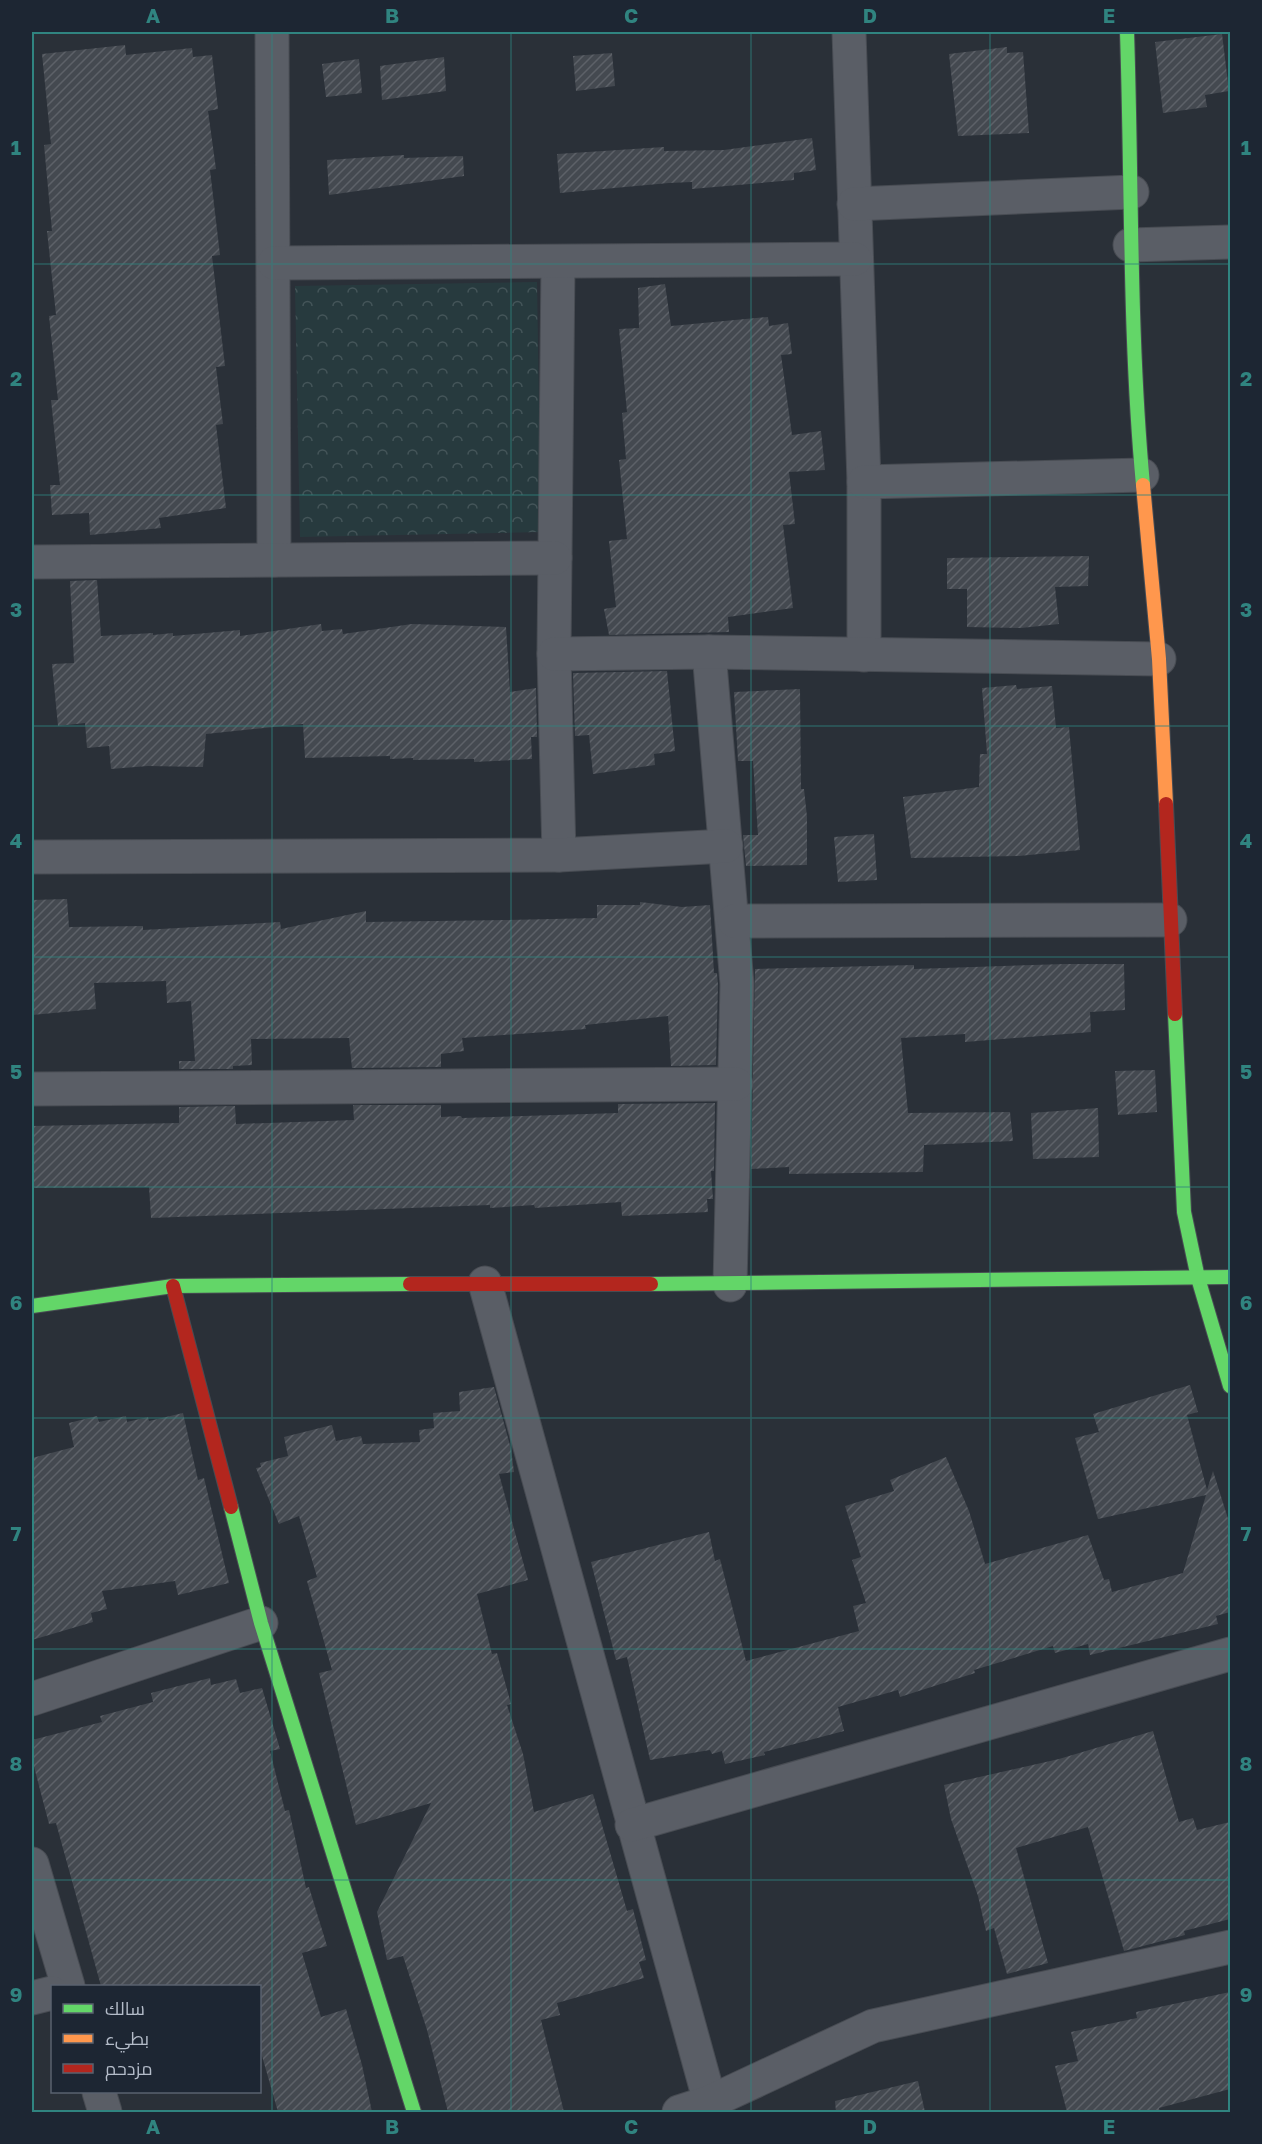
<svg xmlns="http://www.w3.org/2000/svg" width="1262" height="2144" viewBox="0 0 1262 2144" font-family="'Golos Text',Cairo,sans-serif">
  <defs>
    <pattern id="park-crowns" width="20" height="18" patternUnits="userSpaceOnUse" patternTransform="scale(1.5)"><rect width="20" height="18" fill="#273a3e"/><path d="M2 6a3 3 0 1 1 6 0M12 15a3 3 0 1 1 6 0" fill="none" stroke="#445559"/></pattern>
    <pattern id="building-hatch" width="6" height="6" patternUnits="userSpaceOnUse" patternTransform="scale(1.5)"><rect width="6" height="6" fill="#444950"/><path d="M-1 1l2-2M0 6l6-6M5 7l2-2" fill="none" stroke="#5d6168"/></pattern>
  </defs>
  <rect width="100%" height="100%" fill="#2a3038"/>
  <polygon fill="url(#park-crowns)" points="537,282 541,532 300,537 295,286"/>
  <g fill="url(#building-hatch)">
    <polygon points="1222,34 1229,91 1205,95 1207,107 1163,113 1155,42"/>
    <polygon points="125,45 126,55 192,48 193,57 212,55 218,109 208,111 216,169 210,170 220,255 212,256 225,366 216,367 223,424 216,425 226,508 159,518 161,528 90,535 89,513 52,515 50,485 60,485 51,400 58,400 49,316 56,315 47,231 52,231 44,145 51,144 42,54"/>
    <polygon points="1007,47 1007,53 1023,52 1029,133 958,136 949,54"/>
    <polygon points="612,53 615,86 576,91 573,56"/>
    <polygon points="444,57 446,91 382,100 380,66"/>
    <polygon points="359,59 362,93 326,97 322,64"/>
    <polygon points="812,138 816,170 794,173 794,180 692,189 692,182 669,183 560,193 557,154 664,147 664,151 724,150"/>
    <polygon points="404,155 404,158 463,156 464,176 329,195 327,160"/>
    <polygon points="665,284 671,326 768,317 769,326 788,323 792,354 781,355 792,435 821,431 825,470 789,472 795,524 783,525 793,608 728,617 729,632 609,635 604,609 616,607 609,541 627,539 619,460 626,459 622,413 627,412 619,329 639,328 638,288"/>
    <polygon points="1089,556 1088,586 1055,587 1059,624 1021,628 967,627 967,589 947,589 947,558"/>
    <polygon points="97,580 101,636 153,633 153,635 173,633 173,636 240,630 240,636 321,624 322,631 342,629 343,634 412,624 506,627 510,692 536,688 537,737 531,737 532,759 474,762 474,759 413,760 413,758 390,759 390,756 305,758 303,724 206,734 203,767 148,766 111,769 109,746 87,748 85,723 58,726 52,664 74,663 70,581"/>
    <polygon points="667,671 675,751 654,754 655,765 593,774 589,735 575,736 573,673"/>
    <polygon points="1016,685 1017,689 1052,686 1056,728 1069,727 1080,850 1019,856 911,858 903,797 979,787 980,754 987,754 982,688"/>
    <polygon points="800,689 801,789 804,789 807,817 807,865 746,866 743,835 758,835 753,761 738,761 734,692"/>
    <polygon points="874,834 877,880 838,882 834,837"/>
    <polygon points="67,899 69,927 143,926 143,930 280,922 281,929 366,911 366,922 505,920 597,918 597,905 640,905 640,902 682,907 710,905 714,973 717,973 718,985 716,1065 671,1066 668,1016 585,1025 586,1029 462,1038 464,1051 441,1054 441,1067 352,1068 349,1038 251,1039 252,1065 233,1066 233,1069 179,1069 179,1061 195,1061 191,1001 167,1003 166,981 94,983 96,1009 32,1015 32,900"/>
    <polygon points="1065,964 1124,964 1125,1010 1090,1012 1091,1032 965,1042 965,1034 901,1038 908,1113 1010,1112 1013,1141 924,1145 923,1172 789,1174 789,1167 751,1169 755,969 914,965 914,969"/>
    <polygon points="1155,1070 1157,1112 1118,1115 1115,1071"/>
    <polygon points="715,1103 714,1171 711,1171 713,1199 707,1199 708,1212 622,1216 621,1202 535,1208 534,1205 490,1208 490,1205 151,1218 149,1187 32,1188 32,1126 179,1123 179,1107 235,1106 236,1124 354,1120 353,1105 441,1105 441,1117 461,1116 462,1118 618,1113 618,1104"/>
    <polygon points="1098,1108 1099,1157 1033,1159 1031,1113"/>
    <polygon points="1190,1385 1198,1412 1187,1415 1207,1490 1213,1471 1230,1525 1230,1612 1216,1616 1218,1624 1090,1655 1088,1644 1055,1653 1053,1646 974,1670 975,1673 900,1697 898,1690 838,1707 844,1731 764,1752 765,1755 725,1764 722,1751 712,1754 710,1750 650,1760 627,1657 616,1660 591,1562 709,1532 715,1561 720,1559 746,1661 859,1631 853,1606 866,1603 852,1560 861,1557 845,1506 894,1491 890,1480 946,1457 969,1511 985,1564 1088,1535 1104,1580 1109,1579 1112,1592 1183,1573 1206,1495 1098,1519 1075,1438 1099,1432 1093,1414"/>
    <polygon points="494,1387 511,1449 514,1472 499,1474 528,1580 477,1594 492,1654 497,1653 511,1704 507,1705 523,1754 534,1812 593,1794 627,1911 633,1909 646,1960 639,1962 644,1978 557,2003 560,2015 541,2020 564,2112 448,2112 427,2030 403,1956 387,1960 377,1912 431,1803 356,1825 319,1673 332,1670 307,1581 317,1577 299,1516 279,1524 256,1468 261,1467 260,1463 288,1456 284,1437 332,1425 336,1441 361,1436 363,1444 420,1442 419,1430 434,1428 433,1413 460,1411 459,1392"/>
    <polygon points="183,1413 198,1480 204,1478 229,1583 178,1595 175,1581 102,1591 107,1609 91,1613 93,1622 32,1640 32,1458 74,1447 69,1423 97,1416 99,1422 126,1416 127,1422 148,1417 149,1421"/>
    <polygon points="210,1678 211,1685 236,1679 240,1693 262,1688 280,1749 270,1751 285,1811 289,1810 306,1888 309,1887 327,1946 302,1953 321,2017 346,2009 362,2065 372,2112 278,2112 260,2049 260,1986 101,1986 56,1823 49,1824 32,1759 32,1740 102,1722 100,1716 153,1702 151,1693"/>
    <polygon points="1153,1731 1179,1822 1193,1818 1197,1830 1230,1822 1230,1919 1184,1931 1185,1935 1124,1951 1088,1827 1016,1848 1048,1963 1007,1974 994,1928 986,1931 978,1896 951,1819 944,1785 1059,1759"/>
    <polygon points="1230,1992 1230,2089 1159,2108 1160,2112 1067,2112 1055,2066 1078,2061 1071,2032 1137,2018 1136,2012"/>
    <polygon points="918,2081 925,2112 836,2112 835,2101"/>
  </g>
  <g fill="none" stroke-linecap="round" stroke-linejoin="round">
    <g stroke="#484c53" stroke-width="35">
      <g id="street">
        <polyline points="272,32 274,560"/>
        <polyline points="849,32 864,482 864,655"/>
        <polyline points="854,204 1132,192"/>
        <polyline points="1130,245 1230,242"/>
        <polyline points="558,262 554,654 559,855"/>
        <polyline points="274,263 855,259"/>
        <polyline points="864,482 1142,475"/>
        <polyline points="32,562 555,558"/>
        <polyline points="709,652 737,984 730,1285"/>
        <polyline points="554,654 709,652 1159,659"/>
        <polyline points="32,857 559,855 726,846"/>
        <polyline points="734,921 1170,920"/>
        <polyline points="32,1089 736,1084"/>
        <polyline points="485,1283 710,2102"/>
        <polyline points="32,1699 261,1623"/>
        <polyline points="632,1825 1230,1654"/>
        <polyline points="32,1864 68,1986"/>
        <polyline points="32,1998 52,1993"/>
        <polyline points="99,2092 105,2112"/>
        <polyline points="679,2112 710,2102 873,2026 1230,1947"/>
      </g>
    </g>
    <g stroke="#484c53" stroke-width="16">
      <g id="fast">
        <path d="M 1127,32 C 1132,183 1129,334 1143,485"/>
        <polyline points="1175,1014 1184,1212 1198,1278 1230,1386"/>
        <polyline points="651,1284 1230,1277"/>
        <polyline points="32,1306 173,1286 410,1284"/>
        <polyline points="231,1507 261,1623 414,2112"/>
      </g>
    </g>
    <g stroke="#484c53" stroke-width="16">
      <polyline id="slow" points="1143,485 1159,659 1166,804"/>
    </g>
    <g stroke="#484c53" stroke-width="16">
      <g id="jam">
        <polyline points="1166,804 1175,1014"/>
        <polyline points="410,1284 651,1284"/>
        <polyline points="173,1286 231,1507"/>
      </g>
    </g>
    <use href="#street" stroke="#5a5e66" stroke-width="33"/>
    <use href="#fast" stroke="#63d668" stroke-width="14"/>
    <use href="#slow" stroke="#ff974d" stroke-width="14"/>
    <use href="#jam" stroke="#b3261e" stroke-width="14"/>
  </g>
  <path fill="none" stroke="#308480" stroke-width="1.5" stroke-opacity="0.55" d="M 272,32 L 272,2112M 511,32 L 511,2112M 751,32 L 751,2112M 990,32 L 990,2112M 32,264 L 1230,264M 32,495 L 1230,495M 32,726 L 1230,726M 32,957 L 1230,957M 32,1187 L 1230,1187M 32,1418 L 1230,1418M 32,1649 L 1230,1649M 32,1880 L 1230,1880"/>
  <rect width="1262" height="2144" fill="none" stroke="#1d2633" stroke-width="66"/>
  <rect x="51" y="1985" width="210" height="108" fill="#1d2633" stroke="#59626f" stroke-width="1.5"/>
  <rect x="63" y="2004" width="30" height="9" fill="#63d668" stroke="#59626f" stroke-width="1.5"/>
  <text x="105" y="2015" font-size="18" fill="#b4bcc9">سالك</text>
  <rect x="63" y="2034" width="30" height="9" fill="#ff974d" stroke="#59626f" stroke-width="1.5"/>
  <text x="105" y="2045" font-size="18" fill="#b4bcc9">بطيء</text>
  <rect x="63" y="2064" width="30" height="9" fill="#b3261e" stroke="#59626f" stroke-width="1.5"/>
  <text x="105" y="2075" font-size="18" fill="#b4bcc9">مزدحم</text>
  <rect x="33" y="33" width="1196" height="2078" fill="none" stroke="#308480" stroke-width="2"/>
  <g font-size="20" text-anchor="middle" font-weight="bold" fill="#308480">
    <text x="153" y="23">A</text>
    <text x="392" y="23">B</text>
    <text x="631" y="23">C</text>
    <text x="870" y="23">D</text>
    <text x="1109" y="23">E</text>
    <text x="16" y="155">1</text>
    <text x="1246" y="155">1</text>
    <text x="16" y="386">2</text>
    <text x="1246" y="386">2</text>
    <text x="16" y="617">3</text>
    <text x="1246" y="617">3</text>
    <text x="16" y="848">4</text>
    <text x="1246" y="848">4</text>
    <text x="16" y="1079">5</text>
    <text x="1246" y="1079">5</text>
    <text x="16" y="1310">6</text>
    <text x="1246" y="1310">6</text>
    <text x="16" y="1541">7</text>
    <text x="1246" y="1541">7</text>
    <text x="16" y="1771">8</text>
    <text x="1246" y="1771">8</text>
    <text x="16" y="2002">9</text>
    <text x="1246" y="2002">9</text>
    <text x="153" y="2134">A</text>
    <text x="392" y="2134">B</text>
    <text x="631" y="2134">C</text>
    <text x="870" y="2134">D</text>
    <text x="1109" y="2134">E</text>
  </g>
</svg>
